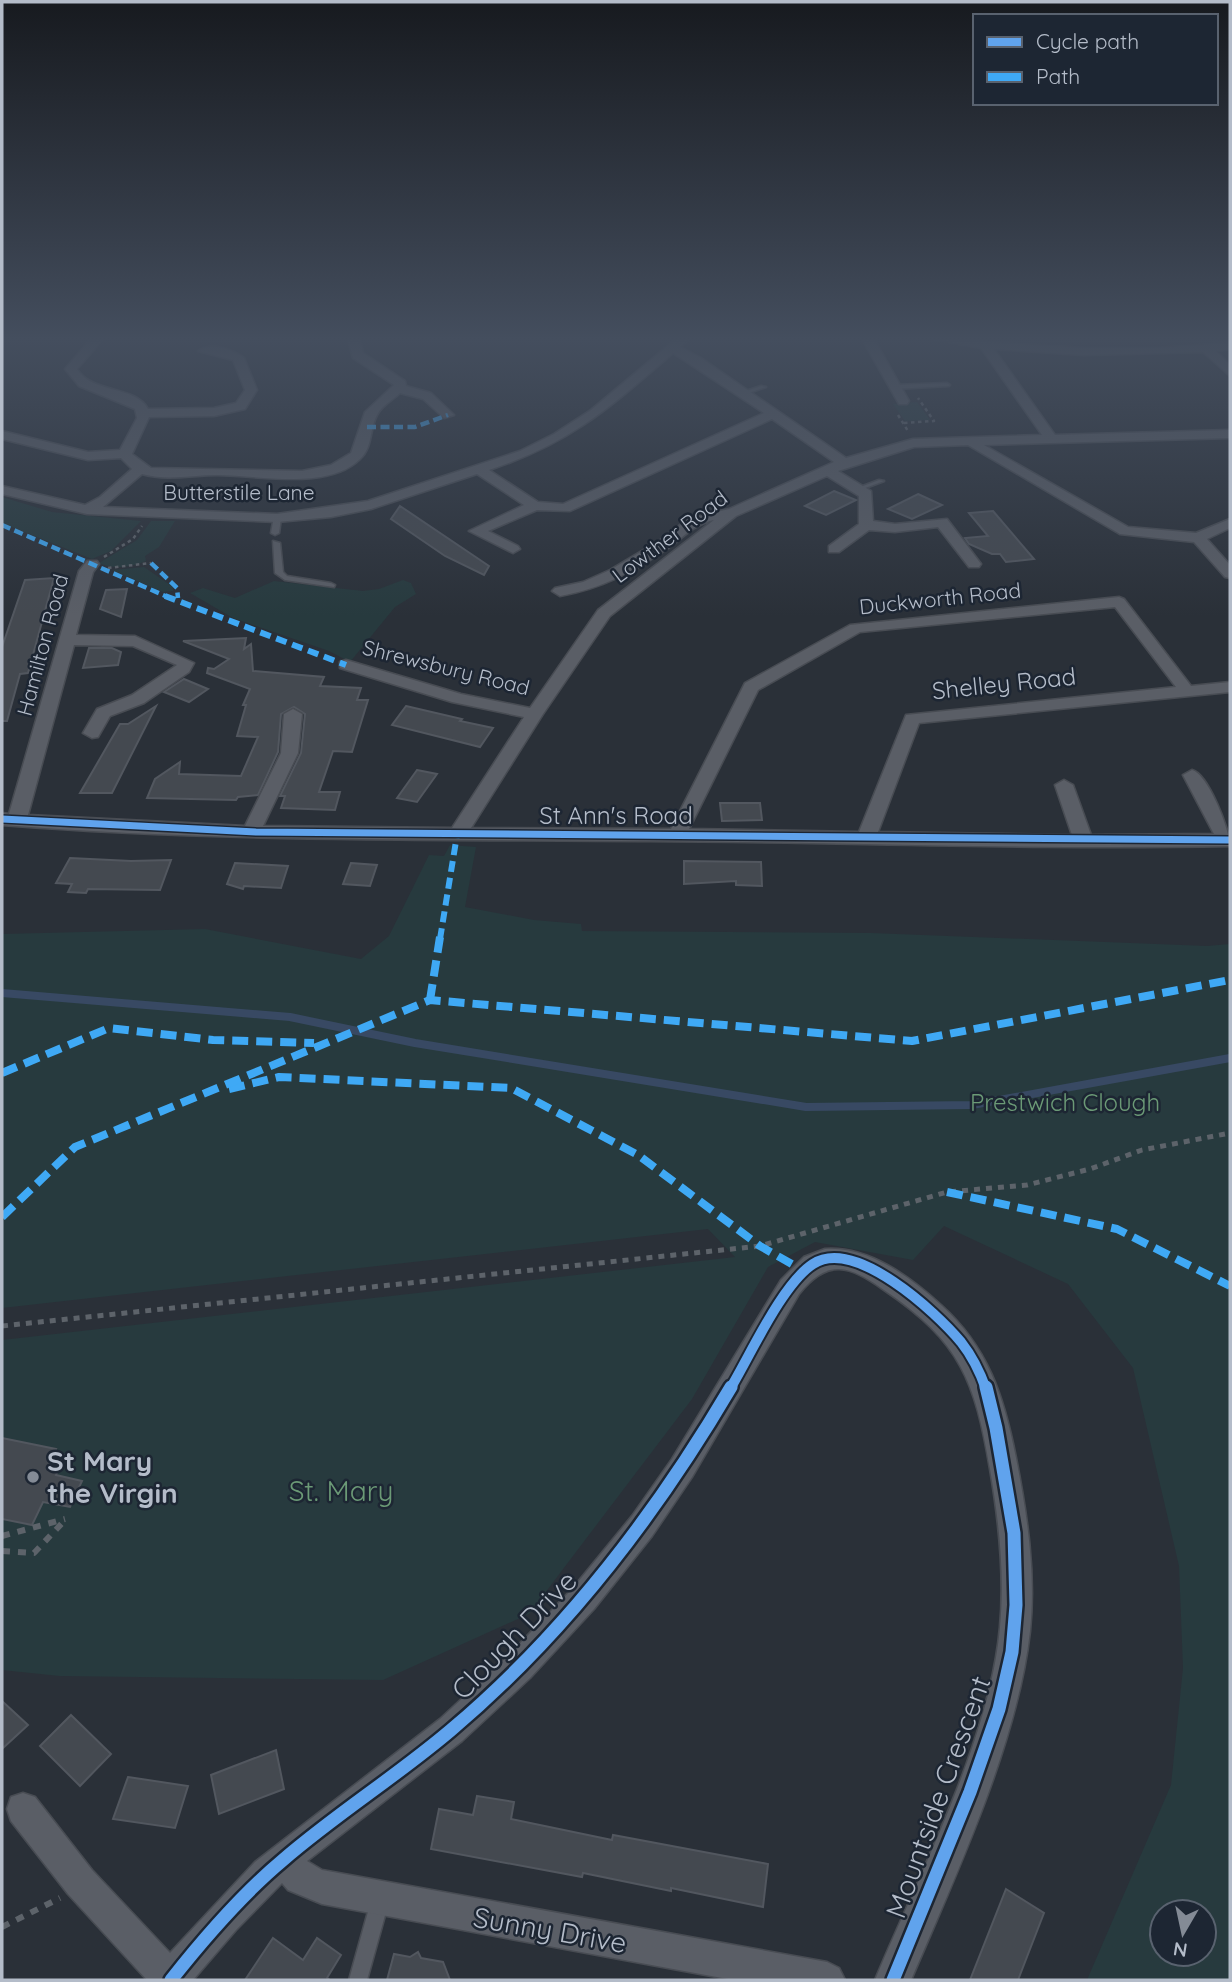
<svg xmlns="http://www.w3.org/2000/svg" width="1232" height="1982" viewBox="0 0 1232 1982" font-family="Quicksand,sans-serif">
  <rect width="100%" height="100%" fill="#2a3038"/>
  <g fill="#273a3e" fill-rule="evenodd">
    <polygon points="917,402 930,420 905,421 893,404"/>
    <polygon points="2,497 52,512 141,521 111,551 92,559 2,523"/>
    <path d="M 151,521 L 175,521 L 159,547 L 145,556 L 146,561 C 132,567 112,570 99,563 L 137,540 Z"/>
    <polygon points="144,567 173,587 173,591 163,592 112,570"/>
    <polygon points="403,580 411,583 416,594 395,607 350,662 329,651 233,618 190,593 203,588 235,598 274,581 363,591 379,589"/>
    <path d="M 450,845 L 476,847 L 465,907 L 534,920 L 581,924 L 582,931 L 871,933 L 1207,946 L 1230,944 L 1230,1980 L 1087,1980 L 1171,1785 L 1183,1668 L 1179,1566 L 1133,1368 L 1068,1284 L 944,1226 L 913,1260 L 815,1242 L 768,1267 L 692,1399 L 529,1614 L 383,1680 L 60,1676 L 2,1670 L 2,1340 L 735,1257 L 708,1229 L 2,1308 L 2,934 L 205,929 L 361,959 L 389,936 L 429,855 L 444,856 ZM 1162,1912 L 1204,1912 L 1204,1954 L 1162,1954 Z"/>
  </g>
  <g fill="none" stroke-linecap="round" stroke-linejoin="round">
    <polyline stroke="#384963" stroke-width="8" points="2,993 290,1017 415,1043 806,1107 972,1105 1230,1058"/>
  </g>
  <g fill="#444950" stroke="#52575f" stroke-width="2">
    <polygon points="834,491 856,500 826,515 805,506"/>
    <polygon points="918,494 942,505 912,519 888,509"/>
    <polygon points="400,506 489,566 484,575 445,556 391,519"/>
    <polygon points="993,511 1034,559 1006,562 1000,554 992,554 969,544 965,538 988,536 969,513"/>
    <polygon points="54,578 28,673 20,674 7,721 2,721 2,647 25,580"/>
    <polygon points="127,589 121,617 100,609 106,590"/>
    <polygon points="246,638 244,649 251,644 253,671 324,677 320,686 361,688 357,700 368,700 352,752 333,751 319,792 340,792 335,810 281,808 285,796 280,796 301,753 305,714 294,707 281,714 278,752 258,795 238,797 236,800 147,798 155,779 180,762 179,774 241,776 258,737 237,736 246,705 243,705 250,689 207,673 208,668 214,669 229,659 183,641"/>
    <polygon points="89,648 112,648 121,652 118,665 83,668"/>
    <polygon points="184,679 208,689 189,702 164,692"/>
    <polygon points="156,706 112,793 80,793 120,724 128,724"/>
    <polygon points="406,706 462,719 460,721 493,728 480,747 392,725"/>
    <polygon points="417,770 437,774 417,802 397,798"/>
    <polygon points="720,803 760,803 762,820 722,821"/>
    <polygon points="70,858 131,861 171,860 160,890 88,889 86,893 68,892 72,884 56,883"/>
    <polygon points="684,861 761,862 762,886 736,885 736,881 684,884"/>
    <polygon points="235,863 288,866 281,888 244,886 243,889 227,884"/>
    <polygon points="351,863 377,865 370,886 343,884"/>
    <polygon points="2,1438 56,1449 54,1453 65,1455 56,1475 82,1481 70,1507 43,1502 32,1525 2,1519"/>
    <polygon points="2,1701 28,1725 2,1749"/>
    <polygon points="71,1715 111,1754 80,1786 40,1746"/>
    <polygon points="276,1750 284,1789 219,1814 211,1775"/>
    <polygon points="128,1777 188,1786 175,1828 113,1819"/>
    <polygon points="477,1796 514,1802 511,1819 612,1840 613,1835 768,1864 763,1907 671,1888 671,1891 583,1873 582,1877 431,1849 439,1809 473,1815"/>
    <polygon points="1006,1889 1044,1913 1018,1980 970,1980"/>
    <polygon points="273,1938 303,1960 317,1938 341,1955 327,1978 330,1980 245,1980"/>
    <polygon points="418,1952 421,1958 443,1962 450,1980 387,1980 394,1954 410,1957"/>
  </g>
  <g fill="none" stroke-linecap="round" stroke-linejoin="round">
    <g stroke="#484c53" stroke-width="3">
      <g id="service">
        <polygon points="947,383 950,385 949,386 894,389 891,387 894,385"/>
        <polygon points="761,386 766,387 743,395 740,393"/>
        <polygon points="879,480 884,481 860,490 855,489"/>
        <polygon points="274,516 281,518 279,533 275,535 271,533"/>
        <polygon points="273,541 280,543 283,572 287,576 331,583 335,585 334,587 285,580 275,573"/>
        <polygon points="380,1892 386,1895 389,1901 367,1980 349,1980 371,1901 374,1895"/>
      </g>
    </g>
    <g stroke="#484c53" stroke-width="3">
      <g id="minor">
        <path d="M 91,339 L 103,339 L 77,369 C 92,394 135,385 148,409 L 214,408 L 236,403 L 245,390 L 233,360 L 198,351 C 211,342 232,349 244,358 L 257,390 L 245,409 L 214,416 L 149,417 L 132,454 L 151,468 L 302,471 L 331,465 L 351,453 L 365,412 L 394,385 L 353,358 L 348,339 L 360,339 L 363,353 L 405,381 L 406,386 L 431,393 L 454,415 L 444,418 L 423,399 L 400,393 C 393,400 382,405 377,415 C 369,430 373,447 360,459 C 328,491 258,475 217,475 C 192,475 168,481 142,474 L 103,507 L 277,514 L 368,501 L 520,451 L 554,434 L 591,410 L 676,339 L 689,339 L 680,347 L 701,358 L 846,458 L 913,439 L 1042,435 L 981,348 L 933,339 L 1084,348 L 1158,348 L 1230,343 L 1230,349 L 1216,351 L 1230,365 L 1230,376 L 1203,352 L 1084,355 L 994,349 L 1055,435 L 1230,430 L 1230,438 L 984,445 L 1128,527 L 1196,533 L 1230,519 L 1230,528 L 1207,539 L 1230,565 L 1230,578 L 1225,577 L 1194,542 L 1120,534 L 968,445 L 914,447 L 838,471 L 871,491 L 873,521 L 895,524 L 947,519 L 981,564 L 979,567 L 969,567 L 938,527 L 895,532 L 869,530 L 839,552 L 829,552 L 829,546 L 859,524 L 859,496 L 827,476 L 736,516 L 610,616 L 543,714 L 471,828 L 671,829 L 745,683 L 850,625 L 1119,597 L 1124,599 L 1191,686 L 1230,682 L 1230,692 L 919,723 L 878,832 L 1072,835 L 1055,785 L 1064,780 L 1073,785 L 1091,835 L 1214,834 L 1183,775 L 1192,770 C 1208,774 1230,830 1230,846 C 1036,850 844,842 650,841 C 433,839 218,842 2,825 L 2,813 L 9,814 L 79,571 L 87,561 L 97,561 L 99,564 L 93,572 L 76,635 L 135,636 L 194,663 L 189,672 L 144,703 L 110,716 L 98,737 L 92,738 L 83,733 L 97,709 L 132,695 L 177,665 L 133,646 L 74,645 L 28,815 L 245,826 L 281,753 L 284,714 L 293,709 L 302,714 L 298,753 L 263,826 L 452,828 L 524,717 L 452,702 L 340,668 L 340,662 L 346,660 L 461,694 L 530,708 L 598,610 L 714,520 C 694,524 684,537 668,548 C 635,571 601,589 560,596 L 552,591 L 555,588 L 583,582 L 610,570 L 662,539 L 688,519 L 729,509 L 834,462 L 772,419 L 570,511 L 537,510 L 488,531 L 518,546 L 520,549 L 513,553 L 469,531 L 524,505 L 477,474 L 371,509 L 331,517 L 277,522 L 87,514 L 2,494 L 2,486 L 85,505 L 100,497 L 132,469 L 121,458 L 88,460 L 2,439 L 2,431 L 88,452 L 120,450 L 137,418 L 135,409 L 79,386 L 65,369 ZM 673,353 L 764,413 L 563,504 L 538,502 L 489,470 C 571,443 609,408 673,353 ZM 1115,607 L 1176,687 L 906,715 L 859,832 L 689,829 L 758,690 L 860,632 Z"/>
        <polygon points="862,339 874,339 909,401 907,404 899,404"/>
        <path d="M 825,1249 C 869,1246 910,1277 941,1305 C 988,1347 1004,1397 1016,1458 C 1027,1514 1036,1573 1030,1631 C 1018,1742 955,1877 911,1980 L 875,1980 C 919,1874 990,1741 1000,1627 C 1005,1574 999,1521 990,1469 C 975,1381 961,1342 884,1290 C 849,1265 828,1258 799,1294 L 692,1477 L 652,1536 L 594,1609 L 530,1678 L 462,1741 L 307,1861 L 322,1870 L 827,1962 L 839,1968 L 845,1980 L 733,1980 L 322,1904 L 288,1890 L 282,1883 L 236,1930 L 193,1980 L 147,1980 L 68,1894 L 11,1821 L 7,1809 L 11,1797 L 23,1793 L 35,1797 L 92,1870 L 170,1953 L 255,1862 L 440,1719 L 508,1656 L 573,1588 L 632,1516 L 672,1459 L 781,1280 L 804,1257 Z"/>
      </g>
    </g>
    <g stroke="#5d636a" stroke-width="2.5" stroke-dasharray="3.5 3.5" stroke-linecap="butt">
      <polyline points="898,415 908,431"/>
      <polyline points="904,423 934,421 918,398"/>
      <polyline points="104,557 133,539 142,526"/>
      <polyline points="108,568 151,563"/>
    </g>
    <polyline stroke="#5d636a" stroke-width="5" stroke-dasharray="6 6" stroke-linecap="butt" points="2,1326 760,1246 947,1192 1027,1185 1090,1169 1142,1150 1230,1133"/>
    <g stroke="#5d636a" stroke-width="6" stroke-dasharray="8 8" stroke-linecap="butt">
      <polyline points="2,1536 65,1519"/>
      <polyline points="2,1551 34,1553 66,1519"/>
      <polyline points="2,1927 60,1898"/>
    </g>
    <use href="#service" fill="#5a5e66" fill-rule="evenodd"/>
    <use href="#minor" fill="#5a5e66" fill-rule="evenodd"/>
    <g stroke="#3fa9f5" stroke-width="4.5" stroke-dasharray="9 4.5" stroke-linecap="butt">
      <polyline points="367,427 415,427 448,415"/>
      <polyline points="2,525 170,598"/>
      <polyline points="151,563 177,588 178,598"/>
    </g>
    <g stroke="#3fa9f5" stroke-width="6" stroke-dasharray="11 6" stroke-linecap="butt">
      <polyline points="165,596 346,665"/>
      <polyline points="440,939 457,835"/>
    </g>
    <g stroke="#3fa9f5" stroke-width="8" stroke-dasharray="16 8" stroke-linecap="butt">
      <polyline points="430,1000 440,937"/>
      <polyline points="2,1073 109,1028 213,1040 314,1043"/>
      <polyline points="229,1089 279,1077 511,1088 638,1155 760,1246 804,1271"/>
      <polyline points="947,1192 1117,1229 1230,1286"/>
      <polyline points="2,1217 75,1147 430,1000 912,1041 1230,980"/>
    </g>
    <g stroke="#1d2633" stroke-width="10">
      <polyline id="cycleway-far2" points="2,819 256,832 1230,840"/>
    </g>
    <g stroke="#1d2633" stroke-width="14">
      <path id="cycleway-far1" d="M 730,1389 C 750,1356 782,1284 813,1264 C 855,1237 936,1312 961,1342 C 972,1356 980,1372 986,1389"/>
    </g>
    <g stroke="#1d2633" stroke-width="18">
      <g id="cycleway">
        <path d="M 171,1980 C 205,1937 241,1895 283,1860 C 336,1814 397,1776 451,1730 C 565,1634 655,1516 731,1387"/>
        <polyline points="893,1980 970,1792 999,1709 1012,1652 1016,1605 1014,1533 996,1428 986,1387"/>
      </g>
    </g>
    <use href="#cycleway-far2" stroke="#60a3ed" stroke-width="7"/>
    <use href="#cycleway-far1" stroke="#60a3ed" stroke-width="10"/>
    <use href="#cycleway" stroke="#60a3ed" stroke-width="13"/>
  </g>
  <linearGradient id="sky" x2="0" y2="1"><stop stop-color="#171a1f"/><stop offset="0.55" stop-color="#444e5e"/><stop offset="1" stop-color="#444e5e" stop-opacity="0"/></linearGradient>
  <rect width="1232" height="616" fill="url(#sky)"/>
  <circle fill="#848b96" stroke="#1d2633" stroke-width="2.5" cx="33" cy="1477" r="7"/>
  <g text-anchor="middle" stroke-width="5" stroke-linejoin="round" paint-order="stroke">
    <g font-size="21" fill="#b4bcc9" stroke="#1d2633">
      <text x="239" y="500">Butterstile Lane</text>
      <text transform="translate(670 537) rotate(-37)" y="7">Lowther Road</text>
      <text transform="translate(940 599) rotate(-6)" y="7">Duckworth Road</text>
      <text transform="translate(43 645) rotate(-75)" y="7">Hamilton Road</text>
      <text transform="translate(446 668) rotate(14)" y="7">Shrewsbury Road</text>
    </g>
    <g font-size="24" fill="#b4bcc9" stroke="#1d2633">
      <text transform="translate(1004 684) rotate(-6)" y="8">Shelley Road</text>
      <text x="616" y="824">St Ann's Road</text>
    </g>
    <g font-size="24" fill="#6b9a76" stroke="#1d2633">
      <text x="1065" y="1111">Prestwich Clough</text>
    </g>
    <g font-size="28" font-weight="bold" fill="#b4bcc9" stroke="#1d2633" text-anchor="start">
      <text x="47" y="1471">St Mary<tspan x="47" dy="32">the Virgin</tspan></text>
    </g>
    <g font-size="28" fill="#6b9a76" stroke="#1d2633">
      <text x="341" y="1501">St. Mary</text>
    </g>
    <g font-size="28" fill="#b4bcc9" stroke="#1d2633">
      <text transform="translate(514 1635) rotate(-46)" y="10">Clough Drive</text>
      <text transform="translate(938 1797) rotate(-70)" y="10">Mountside Crescent</text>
      <text transform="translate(550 1930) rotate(10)" y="10">Sunny Drive</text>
    </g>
  </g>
  <rect width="1232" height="1982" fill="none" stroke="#b4bcc9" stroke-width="7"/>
  <rect x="973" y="14" width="245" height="91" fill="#1d2633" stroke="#59626f" stroke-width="2"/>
  <rect x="987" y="37" width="35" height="10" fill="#60a3ed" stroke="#59626f" stroke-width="2"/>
  <text x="1036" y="49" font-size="21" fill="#b4bcc9">Cycle path</text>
  <rect x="987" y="72" width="35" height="10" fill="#3fa9f5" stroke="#59626f" stroke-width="2"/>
  <text x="1036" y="84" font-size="21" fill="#b4bcc9">Path</text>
  <g transform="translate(1183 1933) rotate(189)"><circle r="33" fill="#1d2633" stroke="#59626f" stroke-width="2"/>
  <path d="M0-5L12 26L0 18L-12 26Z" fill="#848b96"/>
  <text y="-10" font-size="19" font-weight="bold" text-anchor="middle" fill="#b4bcc9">N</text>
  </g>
</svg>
